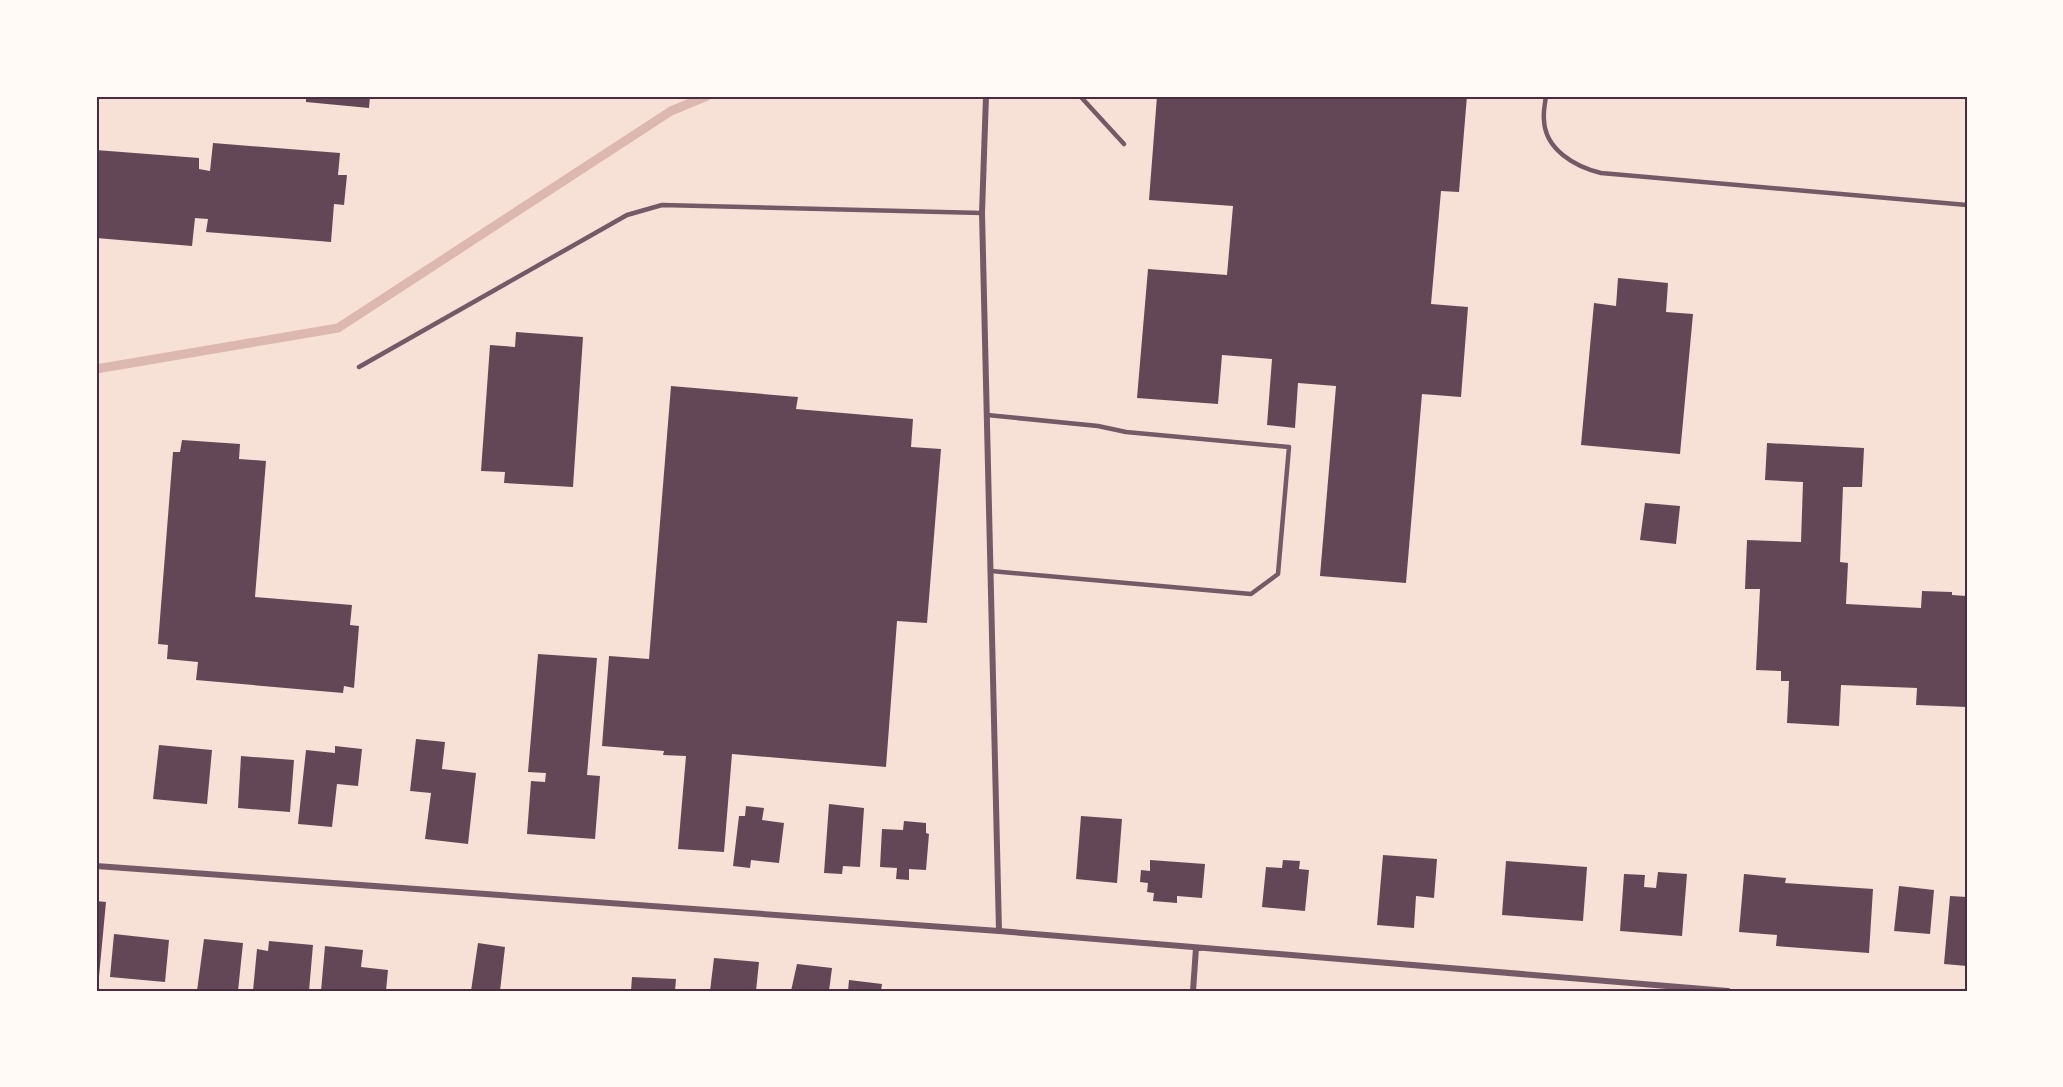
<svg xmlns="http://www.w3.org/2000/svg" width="2063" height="1087" viewBox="0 0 2063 1087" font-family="Raleway,sans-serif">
  <rect width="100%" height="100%" fill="#f7e1d7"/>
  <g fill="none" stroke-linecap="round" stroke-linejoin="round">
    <polyline stroke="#dcb8b0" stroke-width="9" points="96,369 338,328 671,111 707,96"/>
  </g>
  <g fill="#644757">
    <polygon points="306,96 370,96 369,108 306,102"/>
    <polygon points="1157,96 1276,96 1317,99 1317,96 1467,96 1459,192 1441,191 1431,304 1468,307 1461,397 1422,394 1406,583 1320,576 1336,386 1298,383 1295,428 1267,425 1272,359 1222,355 1218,404 1137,398 1148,269 1227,275 1233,206 1149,200"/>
    <polygon points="213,143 340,153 338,175 347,175 344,205 334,204 331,242 206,232 208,219 195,218 192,246 96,238 96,150 199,158 199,169 210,171"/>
    <polygon points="1618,278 1668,283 1666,312 1693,314 1680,454 1581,445 1594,303 1616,306"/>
    <polygon points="516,332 583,337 573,487 504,483 505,472 481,471 490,345 515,347"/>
    <polygon points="671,386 798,397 796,409 913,419 911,447 941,449 927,623 897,621 886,767 732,754 724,852 678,849 686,756 663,755 664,751 602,746 609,656 649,659"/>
    <polygon points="182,440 240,444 239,459 266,461 255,597 352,605 350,625 359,626 354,688 344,686 343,693 196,680 198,662 167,659 168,645 158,644 173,452 180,452"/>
    <polygon points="1767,443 1864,448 1862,487 1843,487 1840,562 1848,563 1846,604 1921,608 1922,591 1952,592 1952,595 1967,596 1967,707 1916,705 1917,688 1841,685 1839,726 1787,723 1789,681 1781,681 1781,671 1756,670 1760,589 1745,589 1747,540 1801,542 1803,482 1765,480"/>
    <polygon points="1645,503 1680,506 1676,544 1640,540"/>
    <polygon points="538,654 597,658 587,775 600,776 595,839 527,834 531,781 545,782 546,773 528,772"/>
    <polygon points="416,739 445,742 442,769 476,773 468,844 425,839 431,793 410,791"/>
    <polygon points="159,745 212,750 207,804 153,799"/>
    <polygon points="335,746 362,749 358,786 337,784 332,827 298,824 306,750 335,753"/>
    <polygon points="241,756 294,760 290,812 238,808"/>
    <polygon points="829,804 864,808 860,867 843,866 842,874 824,873"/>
    <polygon points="746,806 764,808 762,820 784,823 779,863 751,860 750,868 733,866 739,816 745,816"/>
    <polygon points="1081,816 1122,819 1117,883 1076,879"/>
    <polygon points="904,821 926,823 926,833 929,834 926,870 909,869 909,880 896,879 897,868 880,867 882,829 903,830"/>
    <polygon points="1383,855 1437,859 1434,898 1416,896 1414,928 1377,925"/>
    <polygon points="1150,860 1205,864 1202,898 1177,896 1177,903 1153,901 1154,893 1147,892 1148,883 1140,882 1141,870 1150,871"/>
    <polygon points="1283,860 1300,861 1299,869 1309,870 1305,911 1262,907 1266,867 1282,868"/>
    <polygon points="1506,861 1587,867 1583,921 1502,915"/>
    <polygon points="1658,872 1687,874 1682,936 1620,931 1624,874 1645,875 1644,887 1656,888"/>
    <polygon points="1744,874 1786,878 1785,883 1873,889 1869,953 1776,946 1777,935 1739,932"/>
    <polygon points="1899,886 1934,890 1930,934 1894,931"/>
    <polygon points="1950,896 1967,897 1967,966 1944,964"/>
    <polygon points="96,901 106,902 98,987 96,987"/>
    <polygon points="114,934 169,940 165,982 110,977"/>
    <polygon points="204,939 243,943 238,991 197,991"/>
    <polygon points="269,941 313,945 309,991 253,991 257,949 268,951"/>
    <polygon points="478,943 505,947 500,991 471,991"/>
    <polygon points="325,946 363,950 361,967 388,970 386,991 321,991"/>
    <polygon points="714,958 759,962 756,991 710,991"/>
    <polygon points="797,964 832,968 829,991 791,991"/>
    <polygon points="632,977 676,979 675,991 631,991"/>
    <polygon points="849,980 882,984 881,991 848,991"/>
  </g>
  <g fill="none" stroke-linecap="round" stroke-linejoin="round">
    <g stroke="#755966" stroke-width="4.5">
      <polyline points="1080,96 1124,144"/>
      <path d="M 1546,96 C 1545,104 1543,112 1544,120 C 1545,150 1576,167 1601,173 L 1967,205"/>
      <polyline points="359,367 627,215 662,205 982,213"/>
      <polyline points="987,415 1098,426 1126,432 1289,447 1278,574 1251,594 991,571"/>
    </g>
    <g stroke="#755966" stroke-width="6">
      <polyline points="986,96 982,213 999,931"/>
      <polyline points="96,866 999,931 1728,991"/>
      <polyline points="1193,991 1196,948 1200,948"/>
    </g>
  </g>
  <rect width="2063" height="1087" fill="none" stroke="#fffaf5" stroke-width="195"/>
  <rect x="98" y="98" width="1868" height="892" fill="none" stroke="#4a2c40" stroke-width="2"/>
</svg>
